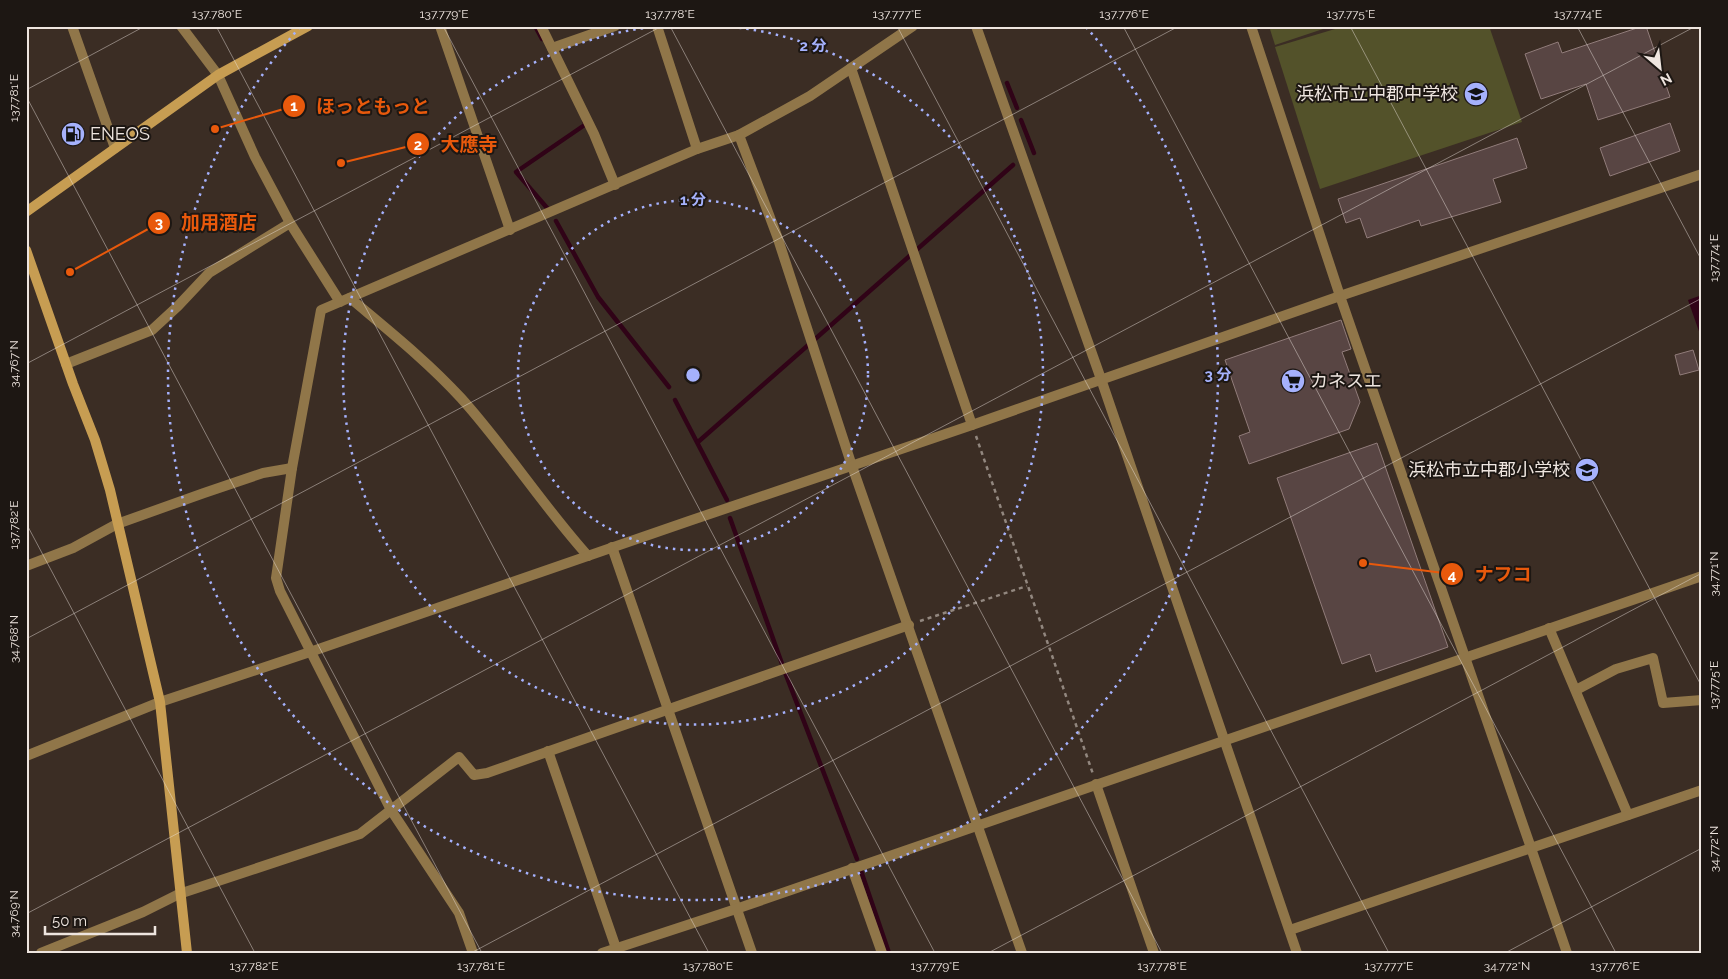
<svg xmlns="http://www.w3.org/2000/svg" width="1728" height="979" viewBox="0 0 1728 979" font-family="Raleway,'Noto Sans JP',sans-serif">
  <rect width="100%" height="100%" fill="#3b2d24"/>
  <g fill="#53522a">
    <polygon points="1269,26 1332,26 1275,45"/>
    <polygon points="1345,26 1489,26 1522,122 1320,189 1275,47"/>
  </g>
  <polygon fill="#300317" points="1702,295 1702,340 1688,300"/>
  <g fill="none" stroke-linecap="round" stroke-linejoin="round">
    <g stroke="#300317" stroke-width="4.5">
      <polyline points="535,26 542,39"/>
      <polyline points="1007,83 1017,108"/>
      <polyline points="1021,120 1034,153"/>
      <polyline points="548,209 516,172 586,124 584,121"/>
      <polyline points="556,221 598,297 669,387"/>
      <polyline points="675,400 727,500"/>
      <polyline points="698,442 1013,165"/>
      <polyline points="730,518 786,675 857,859"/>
      <polyline points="861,871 889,953"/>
    </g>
  </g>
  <g fill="#584543" stroke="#917c7a">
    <polygon points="1643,26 1646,26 1670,97 1598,120 1586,84 1541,99 1525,54 1558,42 1562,53"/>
    <polygon points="1670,123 1680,151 1610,176 1600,148"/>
    <polygon points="1517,138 1527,168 1493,179 1501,202 1421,226 1419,220 1367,238 1360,218 1346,223 1338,199"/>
    <polygon points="1341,320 1351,349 1342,352 1360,402 1349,429 1249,464 1239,436 1250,432 1225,360"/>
    <polygon points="1693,350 1699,370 1680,375 1675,355"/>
    <polygon points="1377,443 1448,647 1376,672 1370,654 1342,664 1277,478"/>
  </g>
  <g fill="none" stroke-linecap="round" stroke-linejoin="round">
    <g stroke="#92877f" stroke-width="2.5" stroke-dasharray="4 4" stroke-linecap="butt">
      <polyline points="976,436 1093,774"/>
      <polyline points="920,621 1027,586"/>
    </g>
    <g stroke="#907649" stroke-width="10">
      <polyline points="72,26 115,148"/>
      <polyline points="181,26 218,75 255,157 290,223 340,302"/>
      <polyline points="440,26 510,230"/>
      <polyline points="541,26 594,134 615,185"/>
      <polyline points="657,26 697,149 739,135 777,236 852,466 1022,953"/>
      <polyline points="976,26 1101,379 1297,953"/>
      <polyline points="1251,26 1340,296 1531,848 1290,930"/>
      <polyline points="552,48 615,26"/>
      <polyline points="851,68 972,425"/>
      <polyline points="739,135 810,96 913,26"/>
      <path d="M 350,298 C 388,330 427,361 461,398 C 506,448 543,506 588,556"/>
      <polyline points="66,364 152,330 178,306 209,273 290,223"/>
      <polyline points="612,547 752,953"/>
      <polyline points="26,566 73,548 117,524 204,493 263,473 292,468"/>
      <polyline points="1549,628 1628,815"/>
      <polyline points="1576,690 1616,669 1653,658 1663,703 1702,700"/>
      <polyline points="548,751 616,948"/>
      <polyline points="26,756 160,702 310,652 689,521 972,425 1340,296 1702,174"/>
      <polyline points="1096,784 1154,953"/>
      <polyline points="852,868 882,953"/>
      <polyline points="41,953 143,912 179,894 360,834 459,757 474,775 487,773 909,625"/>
      <polyline points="473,953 459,913 391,810 280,591 276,578 292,468 321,310 697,149"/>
      <polyline points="602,953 736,909 1702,576"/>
      <polyline points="1567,953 1531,848 1702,790"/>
    </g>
    <g stroke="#c79d52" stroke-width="10">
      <polyline points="26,212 218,75 308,26"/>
      <polyline points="26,250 73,384 95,440 110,490 160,702 187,953"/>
    </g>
  </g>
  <path fill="none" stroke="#eee5df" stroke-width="1" stroke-opacity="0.45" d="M 216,26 L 709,953M 443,26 L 935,953M 670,26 L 1162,953M 897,26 L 1389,953M 1123,26 L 1616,953M 1350,26 L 1702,687M 1577,26 L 1702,261M 26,90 L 145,26M 26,96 L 482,953M 26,364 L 662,26M 26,523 L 255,953M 26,639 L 1179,26M 26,914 L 1696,26M 26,949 L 28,953M 471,953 L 1702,298M 988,953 L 1702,573M 1505,953 L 1702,848"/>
  <g fill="none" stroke="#a5b1fc" stroke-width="2.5" stroke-dasharray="2.5 5">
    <circle cx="693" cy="375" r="175"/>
    <path d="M724 26A350 350 0 1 1 662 26"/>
    <path d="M1086 27A525 525 0 1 1 300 27"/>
  </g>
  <defs>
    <g id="school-disc" transform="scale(1.25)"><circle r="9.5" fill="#a5b1fc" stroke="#1d1713"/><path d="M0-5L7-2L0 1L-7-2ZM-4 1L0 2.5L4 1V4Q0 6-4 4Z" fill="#111"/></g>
    <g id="fuel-disc" transform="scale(1.25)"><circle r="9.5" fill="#a5b1fc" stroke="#1d1713"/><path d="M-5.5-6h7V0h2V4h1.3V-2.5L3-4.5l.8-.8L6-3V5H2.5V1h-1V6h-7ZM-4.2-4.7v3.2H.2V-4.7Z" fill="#111"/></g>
    <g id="supermarket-disc" transform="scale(1.25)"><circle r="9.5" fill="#a5b1fc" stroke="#1d1713"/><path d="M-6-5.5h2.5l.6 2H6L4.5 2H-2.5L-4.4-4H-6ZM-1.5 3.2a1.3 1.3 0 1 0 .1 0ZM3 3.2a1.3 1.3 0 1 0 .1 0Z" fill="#111"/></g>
  </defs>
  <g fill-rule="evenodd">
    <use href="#school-disc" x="1476" y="94"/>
    <use href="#fuel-disc" x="73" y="134"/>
    <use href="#supermarket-disc" x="1293" y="381"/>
    <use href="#school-disc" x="1587" y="470"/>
  </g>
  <g text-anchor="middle" stroke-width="4" stroke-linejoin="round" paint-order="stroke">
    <g font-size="18" fill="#eee5df" stroke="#1d1713" text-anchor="end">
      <text x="1458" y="100">浜松市立中郡中学校</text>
      <text x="90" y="140" text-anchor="start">ENEOS</text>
      <text x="1310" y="387" text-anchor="start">カネスエ</text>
      <text x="1570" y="476">浜松市立中郡小学校</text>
    </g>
  </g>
  <circle cx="693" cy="375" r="8" fill="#a5b1fc" stroke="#1d1713" stroke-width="2.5"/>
  <g font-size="15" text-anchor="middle" font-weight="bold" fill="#a5b1fc" stroke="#1d1713" stroke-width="4" stroke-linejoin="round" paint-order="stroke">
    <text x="813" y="51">2 分</text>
    <text x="693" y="205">1 分</text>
    <text x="1218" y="380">3 分</text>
  </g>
  <path fill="none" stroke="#e8590c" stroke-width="2" d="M215 129L294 106M341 163L418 144M70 272L159 223M1363 563L1452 574"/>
  <g fill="#e8590c" stroke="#1d1713" stroke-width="2">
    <circle cx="215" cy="129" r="5"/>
    <circle cx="341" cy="163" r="5"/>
    <circle cx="70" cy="272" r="5"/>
    <circle cx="1363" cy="563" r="5"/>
    <circle cx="294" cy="106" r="12"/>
    <circle cx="418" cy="144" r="12"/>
    <circle cx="159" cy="223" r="12"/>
    <circle cx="1452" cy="574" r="12"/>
  </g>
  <g font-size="15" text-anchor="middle" font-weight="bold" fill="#fff">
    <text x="294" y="111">1</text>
    <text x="418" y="150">2</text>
    <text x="159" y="228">3</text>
    <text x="1452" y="580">4</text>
  </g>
  <g font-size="19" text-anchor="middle" font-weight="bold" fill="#e8590c" stroke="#1d1713" stroke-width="4" stroke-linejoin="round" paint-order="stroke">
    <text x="373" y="113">ほっともっと</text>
    <text x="469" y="151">大應寺</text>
    <text x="219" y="229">加用酒店</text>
    <text x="1503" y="581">ナフコ</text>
  </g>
  <rect width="1728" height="979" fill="none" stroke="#1d1713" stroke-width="55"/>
  <g transform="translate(1660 68) rotate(152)" stroke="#1d1713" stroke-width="4" paint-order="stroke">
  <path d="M0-4L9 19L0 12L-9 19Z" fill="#eee5df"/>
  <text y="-8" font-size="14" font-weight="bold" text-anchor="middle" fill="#eee5df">N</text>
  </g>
  <path d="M45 926v8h110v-8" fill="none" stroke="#eee5df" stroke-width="2.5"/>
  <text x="52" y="926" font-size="15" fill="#eee5df" stroke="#1d1713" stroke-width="4" paint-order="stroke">50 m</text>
  <rect x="28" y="28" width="1672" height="924" fill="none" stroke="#eee5df" stroke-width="2"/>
  <g font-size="12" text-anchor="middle" fill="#eee5df">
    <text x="217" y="18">137.780°E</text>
    <text x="444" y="18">137.779°E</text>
    <text x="670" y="18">137.778°E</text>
    <text x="897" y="18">137.777°E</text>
    <text x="1124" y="18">137.776°E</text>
    <text x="1351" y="18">137.775°E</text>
    <text x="1578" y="18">137.774°E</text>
    <text transform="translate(14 98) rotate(-90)" y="4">137.781°E</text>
    <text transform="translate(1714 258) rotate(-90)" y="4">137.774°E</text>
    <text transform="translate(14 364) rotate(-90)" y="4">34.767°N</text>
    <text transform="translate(14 525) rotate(-90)" y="4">137.782°E</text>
    <text transform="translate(1714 574) rotate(-90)" y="4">34.771°N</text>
    <text transform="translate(14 639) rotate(-90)" y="4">34.768°N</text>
    <text transform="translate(1714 685) rotate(-90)" y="4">137.775°E</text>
    <text transform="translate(1714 849) rotate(-90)" y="4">34.772°N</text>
    <text transform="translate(14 914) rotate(-90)" y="4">34.769°N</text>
    <text x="254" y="970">137.782°E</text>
    <text x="481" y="970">137.781°E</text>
    <text x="708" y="970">137.780°E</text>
    <text x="935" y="970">137.779°E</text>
    <text x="1162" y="970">137.778°E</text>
    <text x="1389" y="970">137.777°E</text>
    <text x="1507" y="970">34.772°N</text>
    <text x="1615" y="970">137.776°E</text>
  </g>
</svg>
